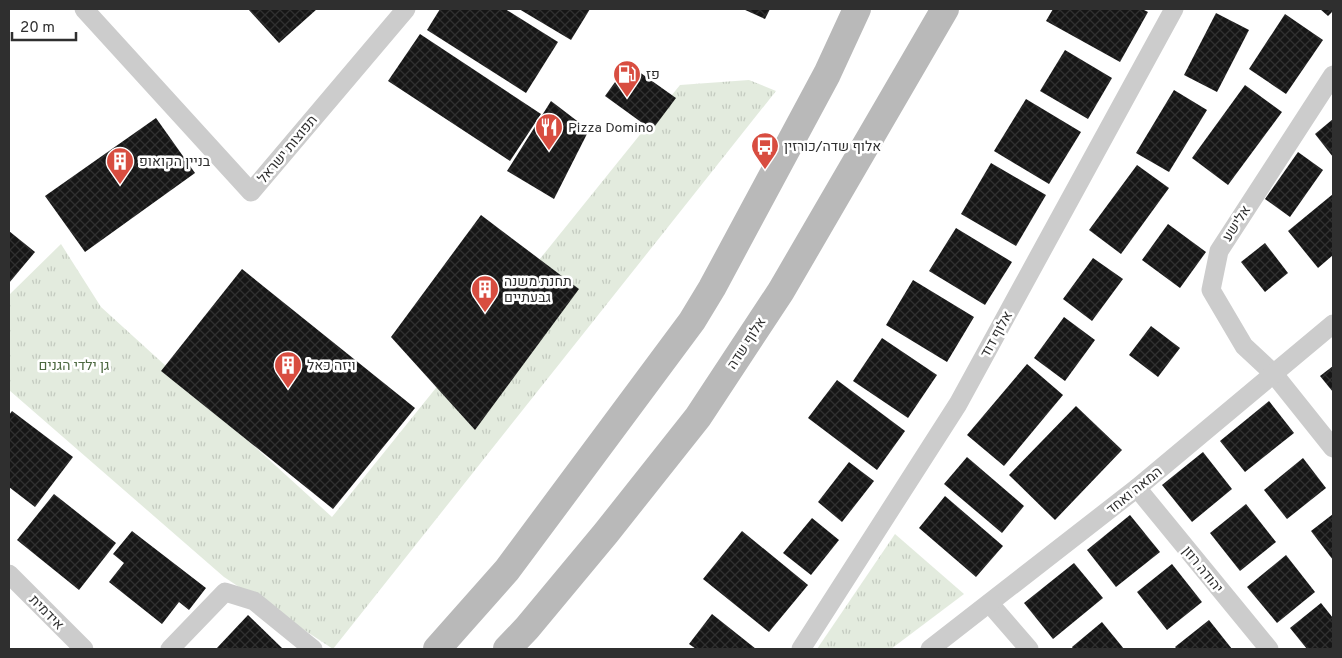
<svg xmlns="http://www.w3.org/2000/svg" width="1342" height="658" viewBox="0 0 1342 658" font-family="Overpass,Heebo,sans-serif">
  <defs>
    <pattern id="park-tufts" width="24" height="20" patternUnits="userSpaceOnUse" patternTransform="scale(1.25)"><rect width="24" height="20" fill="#e3ebde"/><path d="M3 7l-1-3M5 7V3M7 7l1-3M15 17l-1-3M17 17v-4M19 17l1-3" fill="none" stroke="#c3cabf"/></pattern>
    <pattern id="building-cross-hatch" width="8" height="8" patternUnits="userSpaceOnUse" patternTransform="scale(1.25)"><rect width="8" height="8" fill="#161616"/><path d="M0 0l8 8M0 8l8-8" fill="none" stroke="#303030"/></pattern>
  </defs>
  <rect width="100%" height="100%" fill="#fff"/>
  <g fill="url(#park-tufts)">
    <polygon points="749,80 776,91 333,649 224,577 9,390 9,295 61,244 101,307 332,517 680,85"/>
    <polygon points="895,534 964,594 891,649 817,649"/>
  </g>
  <g fill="url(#building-cross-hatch)">
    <polygon points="248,9 317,9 279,43"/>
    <polygon points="440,9 505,9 558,42 526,93 427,30"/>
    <polygon points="519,9 590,9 571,40"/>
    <polygon points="743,9 770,9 765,19"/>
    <polygon points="1053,9 1142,9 1148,12 1120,62 1046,21"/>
    <polygon points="1320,9 1333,9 1333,11 1328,16"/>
    <polygon points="1216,13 1249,30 1217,92 1184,75"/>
    <polygon points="1285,14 1323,40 1286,94 1249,69"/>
    <polygon points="420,34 541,114 510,161 388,81"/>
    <polygon points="1065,50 1112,78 1088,119 1040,91"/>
    <polygon points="628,64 676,98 652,130 605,96"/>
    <polygon points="1245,85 1282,112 1228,185 1192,158"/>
    <polygon points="1174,90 1207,110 1169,172 1136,153"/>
    <polygon points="1026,99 1081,132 1049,184 994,151"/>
    <polygon points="551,101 589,130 554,199 507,171"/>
    <polygon points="156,118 195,173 85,252 45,196"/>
    <polygon points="1333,119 1333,157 1315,134"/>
    <polygon points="1298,152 1323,170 1290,217 1265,199"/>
    <polygon points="991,163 1046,195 1016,246 961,214"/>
    <polygon points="1137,165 1169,188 1121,254 1089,230"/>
    <polygon points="1333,194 1333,255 1318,268 1288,231"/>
    <polygon points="481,215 579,289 475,430 391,337"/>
    <polygon points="1168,224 1206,252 1180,288 1142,260"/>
    <polygon points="956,228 1012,262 985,305 929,271"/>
    <polygon points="9,231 35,252 9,283"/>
    <polygon points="1265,243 1288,273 1265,292 1241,262"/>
    <polygon points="1093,258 1123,279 1092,321 1063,299"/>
    <polygon points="242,269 415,408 333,509 161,371"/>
    <polygon points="913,280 974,317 947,362 886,325"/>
    <polygon points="1064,317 1095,340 1065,381 1034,358"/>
    <polygon points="1151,326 1180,348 1158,377 1129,355"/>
    <polygon points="882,338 937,375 908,418 853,381"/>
    <polygon points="1027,364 1063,395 1004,466 967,435"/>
    <polygon points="1333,366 1333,392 1320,376"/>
    <polygon points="837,380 905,431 877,470 808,418"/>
    <polygon points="1269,401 1294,433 1245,472 1220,441"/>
    <polygon points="1076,406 1122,450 1055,520 1009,475"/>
    <polygon points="12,411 73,457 35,507 9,487 9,415"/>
    <polygon points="1203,452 1232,489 1192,522 1162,485"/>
    <polygon points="967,457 1024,506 1002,533 944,484"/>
    <polygon points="1303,458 1326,488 1287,519 1264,490"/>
    <polygon points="849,462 874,481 842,522 818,502"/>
    <polygon points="54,494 116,543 79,590 17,540"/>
    <polygon points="945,496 1003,546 976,577 919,528"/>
    <polygon points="1246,504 1276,542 1240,571 1210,533"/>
    <polygon points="1333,514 1333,560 1311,531"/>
    <polygon points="1130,515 1160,552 1116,587 1087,550"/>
    <polygon points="812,518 839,540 811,575 783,553"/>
    <polygon points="132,531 206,588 189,610 179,602 162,624 109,582 124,563 113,554"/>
    <polygon points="742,531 808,585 769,632 703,579"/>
    <polygon points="1286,555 1315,592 1277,623 1247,587"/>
    <polygon points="1074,563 1103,598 1053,639 1024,603"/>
    <polygon points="1172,564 1202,602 1167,630 1137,592"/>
    <polygon points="1321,603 1333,618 1333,649 1307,649 1290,628"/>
    <polygon points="712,614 756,649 696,649 689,644"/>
    <polygon points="248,615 283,649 216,649"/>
    <polygon points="1209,620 1232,649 1177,649 1175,647"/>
    <polygon points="1102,622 1124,649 1073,649 1072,647"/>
  </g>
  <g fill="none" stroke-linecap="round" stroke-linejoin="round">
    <g stroke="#ccc" stroke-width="19">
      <polyline points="84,9 251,192 406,9"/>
      <polyline points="1333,75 1219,251 1211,290 1244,346 1273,373 1333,448"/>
      <polyline points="1137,488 1269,649"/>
      <polyline points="9,574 84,649"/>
      <polyline points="990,604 1029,649"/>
      <polyline points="170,649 225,592 254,601 313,649"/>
      <polyline points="801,649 958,404 1174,9"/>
      <polyline points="930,649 1137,488 1333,324"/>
    </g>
    <g stroke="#b9b9b9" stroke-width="28">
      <polyline points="437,649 507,570 692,321 712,288 827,74 857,9"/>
      <polyline points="507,649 527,628 606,533 698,417 781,291 945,9"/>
    </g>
  </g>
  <defs>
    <g id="fuel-pin" transform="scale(1.4375)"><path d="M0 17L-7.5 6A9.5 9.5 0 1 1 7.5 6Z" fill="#d84d40" stroke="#fff"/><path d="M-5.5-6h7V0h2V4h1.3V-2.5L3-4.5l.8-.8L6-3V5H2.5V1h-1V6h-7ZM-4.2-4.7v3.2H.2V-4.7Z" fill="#fff"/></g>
    <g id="restaurant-pin" transform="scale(1.4375)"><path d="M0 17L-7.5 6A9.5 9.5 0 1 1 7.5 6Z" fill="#d84d40" stroke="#fff"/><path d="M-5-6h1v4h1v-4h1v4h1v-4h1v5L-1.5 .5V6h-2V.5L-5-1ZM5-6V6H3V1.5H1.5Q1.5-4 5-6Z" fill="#fff"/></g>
    <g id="bus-pin" transform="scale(1.4375)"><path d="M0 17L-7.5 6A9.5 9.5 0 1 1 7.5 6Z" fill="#d84d40" stroke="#fff"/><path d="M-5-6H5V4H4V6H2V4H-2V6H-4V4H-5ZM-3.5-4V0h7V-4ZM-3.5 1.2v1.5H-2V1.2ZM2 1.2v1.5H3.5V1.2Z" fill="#fff"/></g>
    <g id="building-pin" transform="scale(1.4375)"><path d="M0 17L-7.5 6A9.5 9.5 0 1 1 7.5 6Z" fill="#d84d40" stroke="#fff"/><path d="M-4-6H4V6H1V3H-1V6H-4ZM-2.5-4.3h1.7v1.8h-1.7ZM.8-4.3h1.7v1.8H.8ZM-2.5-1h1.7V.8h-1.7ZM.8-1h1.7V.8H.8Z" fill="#fff"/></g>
  </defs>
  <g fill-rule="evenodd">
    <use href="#fuel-pin" x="627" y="74"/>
    <use href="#restaurant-pin" x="549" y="127"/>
    <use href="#bus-pin" x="765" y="146"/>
    <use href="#building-pin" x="120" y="161"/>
    <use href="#building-pin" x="485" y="289"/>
    <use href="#building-pin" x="288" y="365"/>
  </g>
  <g text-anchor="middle" stroke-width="5" stroke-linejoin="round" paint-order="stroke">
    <g font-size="14" fill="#2f2f2f" stroke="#fff" text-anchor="start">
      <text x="646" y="79">פז</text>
      <text x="568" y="132">Pizza Domino</text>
      <text x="784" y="151">אלוף שדה/כורזין</text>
      <text x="139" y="166">בניין הקואופ</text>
      <text x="504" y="286">תחנת משנה<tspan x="504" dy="16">גבעתיים</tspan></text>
      <text x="307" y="370">ויזה כאל</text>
    </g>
    <g font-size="14" fill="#2f2f2f" stroke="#fff">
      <text transform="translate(287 149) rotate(-50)" y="5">תפוצות ישראל</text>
      <text transform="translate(1236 223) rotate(-57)" y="5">אלישע</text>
      <text transform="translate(996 334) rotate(-61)" y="5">אלוף דוד</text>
      <text transform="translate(746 343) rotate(-57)" y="5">אלוף שדה</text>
      <text transform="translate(1134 490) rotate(-39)" y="5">המאה ואחד</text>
      <text transform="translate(1203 569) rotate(51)" y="5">יהודה רוזן</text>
      <text transform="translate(47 612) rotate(45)" y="5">אידמית</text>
    </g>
    <g font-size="14" fill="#4c6840" stroke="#fff">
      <text x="74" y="370">גן ילדי הגנים</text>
    </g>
  </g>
  <rect width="1342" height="658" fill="none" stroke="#2f2f2f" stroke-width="20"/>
  <path d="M12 32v8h64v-8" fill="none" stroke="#2f2f2f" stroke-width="2.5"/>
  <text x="20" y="32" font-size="15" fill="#2f2f2f" stroke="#ffffff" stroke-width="4" paint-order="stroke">20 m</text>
</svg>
